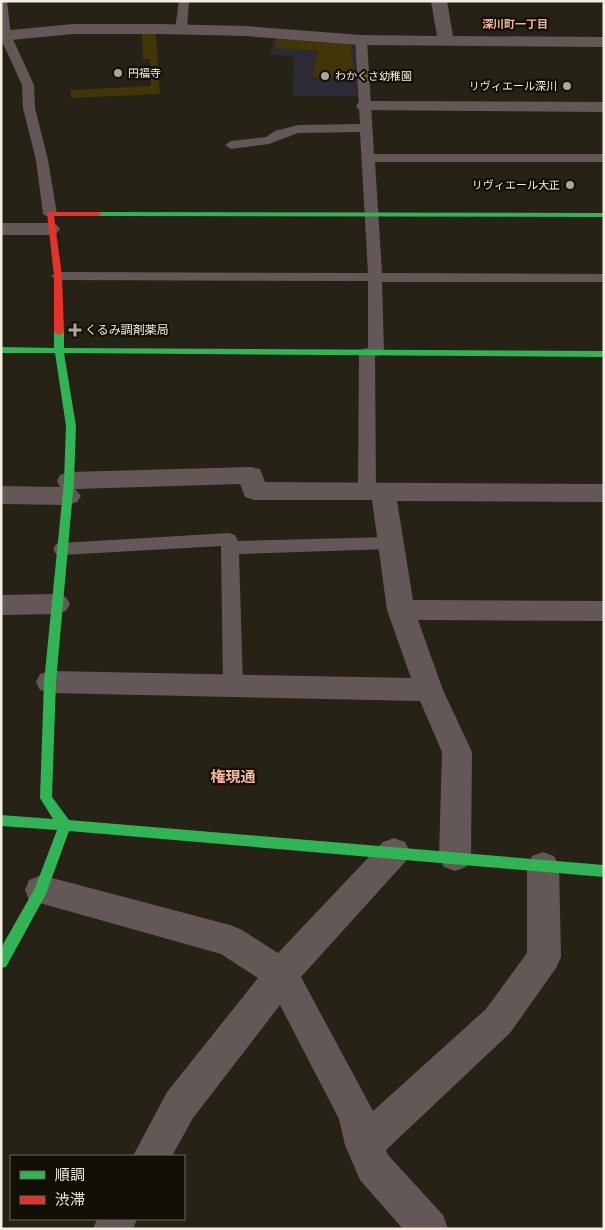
<svg xmlns="http://www.w3.org/2000/svg" width="605" height="1230" viewBox="0 0 605 1230" font-family="Quicksand,'Noto Sans JP',sans-serif">
  <rect width="100%" height="100%" fill="#262215"/>
  <polygon fill="#2d2a36" points="275,34 354,41 358,96 293,96 294,56 270,55"/>
  <g fill="#423508">
    <polygon points="142,33 156,33 160,94 71,98 71,90 151,86 150,59 143,59"/>
    <polygon points="277,37 350,42 354,77 312,77 318,51 274,48"/>
  </g>
  <g fill="none" stroke-linecap="round" stroke-linejoin="round">
    <g fill="#635857" fill-rule="evenodd">
      <polygon points="1,1 7,1 11,35 34,85 35,108 48,160 57,214 50,218 43,214 36,160 23,108 22,85 1,39"/>
      <polygon points="179,1 189,1 187,29 181,32 175,29"/>
      <polygon points="361,37 367,40 374,154 604,154 604,162 375,162 382,273 604,274 604,282 382,282 384,352 381,355 375,356 376,491 373,495 361,495 358,491 359,352 362,349 368,348 368,281 58,280 51,276 58,272 368,273 360,132 298,133 269,144 231,149 225,145 231,141 266,137 275,131 298,125 360,124 355,40"/>
      <polygon points="229,533 235,535 238,541 390,537 396,538 399,543 396,548 390,549 239,554 243,686 240,692 233,694 226,692 223,686 221,546 62,555 56,554 53,549 56,544 62,543"/>
    </g>
    <g fill="#635857" fill-rule="evenodd">
      <polygon points="431,1 447,1 453,36 604,37 604,47 361,45 246,36 159,34 73,34 1,41 1,31 73,24 159,24 246,26 361,35 437,36"/>
      <polygon points="365,101 604,102 604,112 359,110 356,106 359,102"/>
      <polygon points="1,223 50,223 57,225 60,229 57,233 50,235 1,235"/>
      <polygon points="251,467 260,469 265,482 604,484 604,502 397,501 413,600 604,601 604,621 418,620 443,690 472,752 471,857 466,867 455,871 444,867 439,857 442,752 420,701 50,693 40,690 36,682 40,674 50,671 411,678 387,610 372,500 254,500 245,497 240,484 75,489 81,496 77,502 68,505 1,504 1,486 60,487 57,481 60,475 69,472"/>
      <polygon points="56,594 66,597 70,604 66,611 56,614 1,615 1,595"/>
      <polygon points="394,838 405,842 410,852 405,862 301,977 373,1111 486,1009 527,953 527,866 532,856 543,852 554,856 559,866 561,957 556,968 510,1033 386,1150 388,1155 443,1215 448,1229 403,1229 360,1180 345,1145 339,1119 280,1005 193,1118 172,1156 133,1156 167,1092 258,978 221,954 29,900 25,890 29,880 41,875 230,925 242,930 278,953 383,842"/>
      <polygon points="97,1219 137,1219 133,1229 93,1229"/>
    </g>
    <g fill="#30b455" fill-rule="evenodd">
      <polygon points="95,212 604,213 604,217 98,216 95,216"/>
      <polygon points="59,329 64,332 64,348 604,351 604,357 64,353 76,426 74,481 56,682 52,797 69,820 604,865 604,877 69,831 46,894 6,967 1,968 1,948 35,888 57,830 1,826 1,815 53,819 40,798 44,682 64,481 66,426 55,353 1,353 1,347 54,348 54,332"/>
    </g>
    <polygon fill="#e5322d" fill-rule="evenodd" points="47,212 98,212 102,214 98,216 54,216 62,276 64,332 59,335 54,332 54,276"/>
  </g>
  <g fill="#aba799" stroke="#120f06" stroke-width="2">
    <circle cx="118" cy="73" r="5"/>
    <circle cx="325" cy="76" r="5"/>
    <circle cx="567" cy="86" r="5"/>
    <circle cx="570" cy="185" r="5"/>
    <path d="M72.5 322.5h5v5h5v5h-5v5h-5v-5h-5v-5h5z"/>
  </g>
  <g text-anchor="middle" stroke-width="4.5" stroke-linejoin="round" paint-order="stroke">
    <g font-size="11" font-weight="bold" fill="#f5b6a1" stroke="#120f06">
      <text x="515" y="28">深川町一丁目</text>
    </g>
    <g font-size="11" fill="#f2eee0" stroke="#120f06" text-anchor="start">
      <text x="128" y="77">円福寺</text>
      <text x="335" y="80">わかくさ幼稚園</text>
      <text x="557" y="90" text-anchor="end">リヴィエール深川</text>
      <text x="560" y="189" text-anchor="end">リヴィエール大正</text>
    </g>
    <g font-size="12" fill="#f2eee0" stroke="#120f06" text-anchor="start">
      <text x="85" y="334">くるみ調剤薬局</text>
    </g>
    <g font-size="15" font-weight="bold" fill="#f5b6a1" stroke="#120f06">
      <text x="233" y="782">権現通</text>
    </g>
  </g>
  <rect width="605" height="1230" fill="none" stroke="#f2eee0" stroke-width="5"/>
  <rect x="10" y="1155" width="175" height="65" fill="#120f06" stroke="#6c685d"/>
  <rect x="20" y="1171" width="25" height="8" fill="#30b455" stroke="#6c685d"/>
  <text x="55" y="1180" font-size="15" fill="#f2eee0">順調</text>
  <rect x="20" y="1196" width="25" height="8" fill="#e5322d" stroke="#6c685d"/>
  <text x="55" y="1205" font-size="15" fill="#f2eee0">渋滞</text>
</svg>
